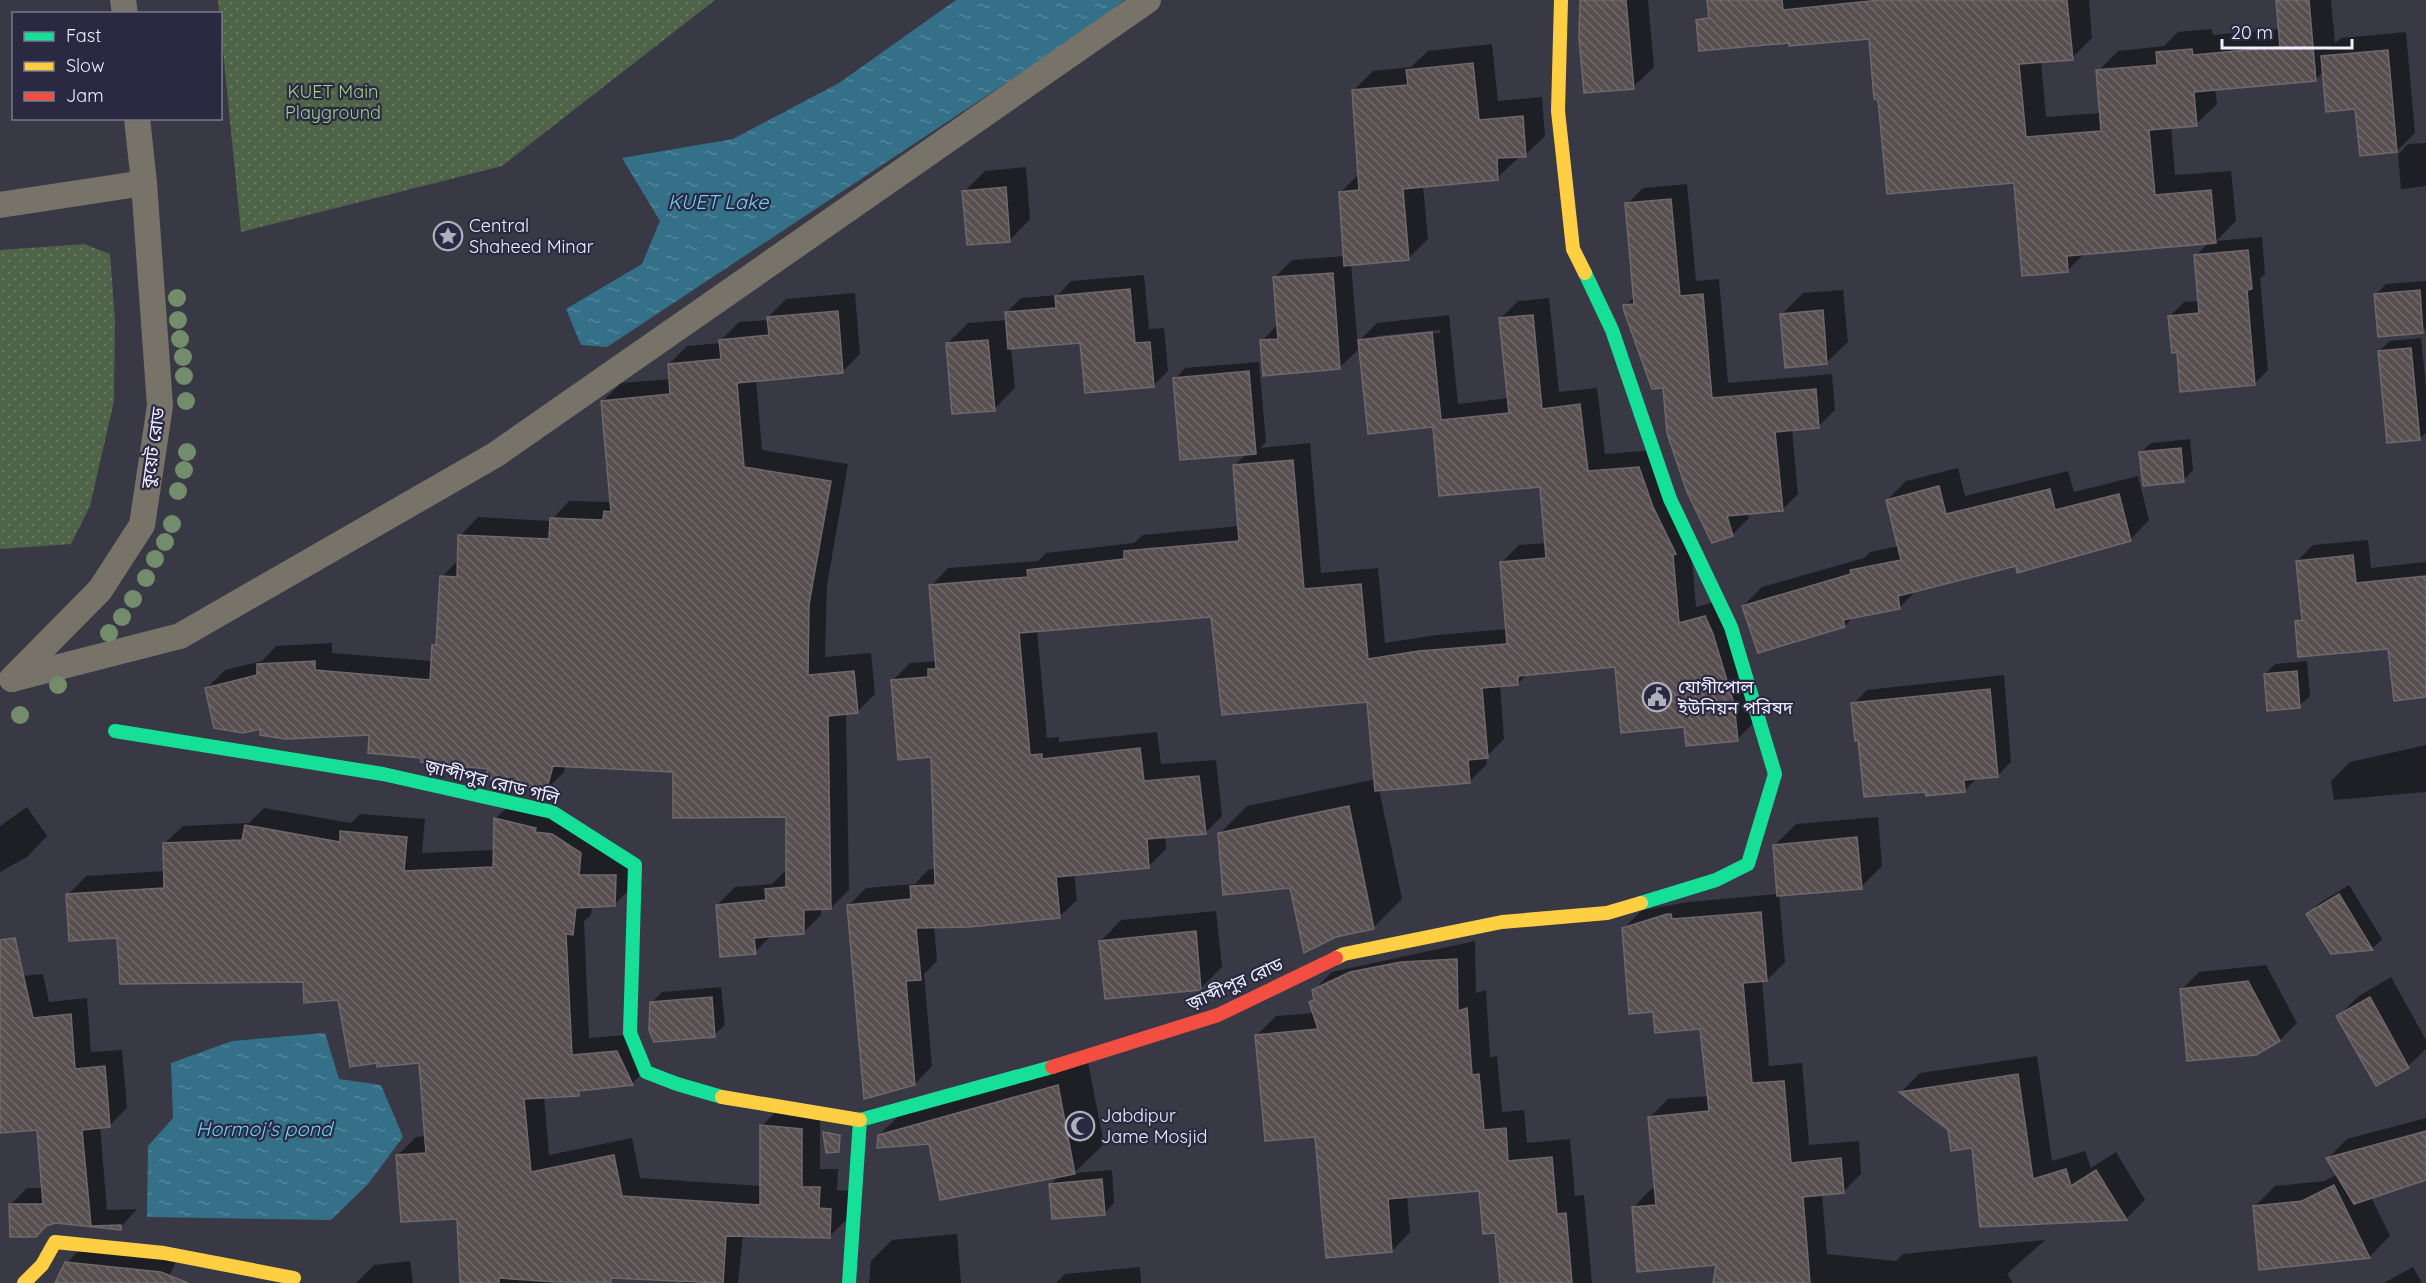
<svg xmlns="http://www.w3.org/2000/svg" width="2426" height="1283" viewBox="0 0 2426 1283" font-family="Quicksand,'Noto Sans Bengali',sans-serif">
  <defs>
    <pattern id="park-dots" width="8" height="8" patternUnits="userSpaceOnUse" patternTransform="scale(1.5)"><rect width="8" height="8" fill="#4e6347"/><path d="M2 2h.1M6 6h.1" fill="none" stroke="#687a63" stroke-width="1.8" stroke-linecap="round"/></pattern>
    <pattern id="water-ripples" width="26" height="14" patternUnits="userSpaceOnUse" patternTransform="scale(1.5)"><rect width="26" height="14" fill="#347189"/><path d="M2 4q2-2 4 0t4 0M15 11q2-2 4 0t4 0" fill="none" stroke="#52869b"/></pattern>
    <pattern id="building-back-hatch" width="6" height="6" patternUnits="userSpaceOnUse" patternTransform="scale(1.5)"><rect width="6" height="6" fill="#594f50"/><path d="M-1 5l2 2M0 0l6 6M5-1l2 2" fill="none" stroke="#71696a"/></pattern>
  </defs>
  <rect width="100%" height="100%" fill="#393946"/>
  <g fill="url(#park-dots)">
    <polygon points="218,0 715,0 502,166 241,232"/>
    <polygon points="84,244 110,254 115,320 114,401 90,506 71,544 0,549 0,250"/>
  </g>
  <g fill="url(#water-ripples)">
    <polygon points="956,0 1124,0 1080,34 607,347 581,345 566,309 642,264 660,221 622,158 733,139 839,83"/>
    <polygon points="325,1033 339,1079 381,1085 403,1137 368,1184 331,1220 147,1217 148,1146 173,1118 171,1063 232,1041"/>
  </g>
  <g fill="#0007" fill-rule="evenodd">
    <polygon points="1581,0 1648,0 1654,67 1633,87"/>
    <polygon points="1708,0 2089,0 2092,38 2072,58 2041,61 2046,117 2101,113 2098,71 2118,51 2164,46 2178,32 2212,29 2213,35 2280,29 2277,0 2331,0 2335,43 2341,38 2406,32 2415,133 2397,151 2324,71 2316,79 2215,88 2217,104 2196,124 2171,126 2175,175 2231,171 2236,221 2216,241 2262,237 2265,274 2260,278 2268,370 2254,384 2178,351 2170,316 2184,302 2200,301 2196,256 2209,242 2085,253 2067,271 2015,181 1880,99 1870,38"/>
    <polygon points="1492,44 1498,101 1542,97 1545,136 1525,155 1517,156 1517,159 1497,178 1423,186 1428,239 1409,258 1351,263 1358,350 1340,367 1262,341 1278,324 1274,278 1292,260 1345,256 1340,193 1360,173 1354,90 1373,71 1411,67 1428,51"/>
    <polygon points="2426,143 2426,186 2401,189 2398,155 2408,144"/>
    <polygon points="1026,167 1030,219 1010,240 964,192 985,171"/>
    <polygon points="1687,184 1696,281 1719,279 1728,383 1832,374 1835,410 1819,426 1792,429 1798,494 1782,510 1747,513 1749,518 1733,534 1712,541 1665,386 1625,306 1635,296 1627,204 1643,188"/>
    <polygon points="1144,275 1149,329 1164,328 1168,371 1153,386 1082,342 1011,348 1015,388 994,409 947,344 968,323 1007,320 1006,313 1021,298 1058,295 1071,281"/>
    <polygon points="2426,281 2426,328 2423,331 2376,294 2386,284"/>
    <polygon points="1843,290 1848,342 1827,362 1782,314 1803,293"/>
    <polygon points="855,293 860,354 842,372 756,379 762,450 848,464 827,585 825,657 871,653 875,694 857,712 846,713 849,890 831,908 821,908 821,915 803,933 772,935 755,952 717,905 735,887 772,884 784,872 788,871 787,815 674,771 565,766 564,772 546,790 490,768 423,757 371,733 261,727 207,688 225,670 262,661 276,646 332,643 332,653 432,661 433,646 438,641 442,577 459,559 460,536 478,517 551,521 569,501 612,502 603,401 621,383 671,379 669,364 687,346 721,343 721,340 739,322 769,320 768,317 786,299"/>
    <path d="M 1549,298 L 1559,392 L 1597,388 L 1605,454 L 1656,450 L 1690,538 L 1696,607 L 1722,600 L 1754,722 L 1737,740 L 1685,726 L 1616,666 L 1528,673 L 1518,684 L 1500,685 L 1504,739 L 1486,757 L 1487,764 L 1470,781 L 1379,789 L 1402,899 L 1374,927 L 1291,886 L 1219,834 L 1247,806 L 1376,779 L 1369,700 L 1213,615 L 1037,630 L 1047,738 L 1059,737 L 1059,742 L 1157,732 L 1161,764 L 1216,760 L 1222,816 L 1205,833 L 1165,836 L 1166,849 L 1149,866 L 1074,873 L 1077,900 L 1059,917 L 934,926 L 937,961 L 924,974 L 932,1066 L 915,1084 L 849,905 L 866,888 L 915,884 L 929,869 L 936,869 L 933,756 L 892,681 L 910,663 L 937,661 L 931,586 L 948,568 L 1038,561 L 1046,553 L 1134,543 L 1143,535 L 1239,526 L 1234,466 L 1247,453 L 1175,379 L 1185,368 L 1259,362 L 1266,442 L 1260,448 L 1310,443 L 1321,573 L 1378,568 L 1385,643 L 1437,635 L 1507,629 L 1501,563 L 1519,545 L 1546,543 L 1541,486 L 1435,425 L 1360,340 L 1377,323 L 1449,315 L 1458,404 L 1509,398 L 1501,318 L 1518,301 ZM 1440,330 L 1440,333 L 1377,339 L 1377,336 Z"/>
    <polygon points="2421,338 2426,387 2426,433 2420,438 2389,441 2379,351 2390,341"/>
    <polygon points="2190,439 2193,470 2183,481 2140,453 2151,443"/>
    <polygon points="1958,468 1965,496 2068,471 2074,492 2138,476 2149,520 2131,539 2018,571 2017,564 1918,589 1900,607 1854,616 1845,626 1743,606 1762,587 1864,558 1870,552 1899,546 1887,500 1906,481"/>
    <polygon points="2368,540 2371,568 2426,562 2426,696 2390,648 2296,622 2303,615 2297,561 2313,545"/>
    <polygon points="2307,661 2310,696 2299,706 2265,674 2275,664"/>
    <polygon points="2004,675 2011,762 1997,776 1978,777 1964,791 1926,790 1853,704 1867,690"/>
    <polygon points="2426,745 2426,792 2334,800 2331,781 2350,762"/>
    <polygon points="514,801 634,857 633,886 614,905 592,906 591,915 584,921 589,1038 636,1034 650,1065 632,1084 585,1088 579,1095 544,1096 549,1155 632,1138 640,1178 761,1186 762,1126 780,1107 820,1111 820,1169 838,1169 837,1190 849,1191 848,1218 830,1236 743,1235 738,1283 684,1283 684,1281 614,1277 610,1281 570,1281 570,1283 461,1283 459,1217 398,1155 416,1137 426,1136 420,1062 378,1061 339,998 304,981 119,936 68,895 86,876 165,871 164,844 183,826 249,823 264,808 351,823 360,814 425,819 422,853 495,850 495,819"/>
    <polygon points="27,807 47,836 27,857 0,872 0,826"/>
    <polygon points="1878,817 1882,866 1861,887 1779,894 1785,962 1767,980 1762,980 1769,1066 1802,1063 1809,1145 1859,1141 1861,1174 1843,1192 1822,1194 1827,1254 1896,1261 1903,1254 2045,1240 2007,1274 2013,1283 1715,1283 1718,1263 1633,1208 1651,1189 1656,1189 1650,1117 1668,1099 1709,1096 1701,1028 1654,1010 1623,929 1642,910 1689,902 1778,894 1775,845 1796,824"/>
    <polygon points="2349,885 2382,939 2372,949 2308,915 2318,904"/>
    <polygon points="1216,911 1222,967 1201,988 1101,941 1121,920"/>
    <polygon points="1475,941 1476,993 1486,990 1490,1057 1497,1056 1502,1112 1524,1110 1527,1143 1570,1139 1575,1196 1584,1195 1592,1283 1501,1283 1497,1231 1481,1190 1407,1196 1410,1232 1392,1251 1317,1135 1257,1035 1276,1016 1314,1013 1311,1002 1315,998 1313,991 1332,972"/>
    <polygon points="2266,965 2297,1023 2280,1040 2256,1053 2182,989 2199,972"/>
    <polygon points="43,974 49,1002 87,998 91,1052 122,1050 127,1108 110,1125 100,1126 107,1210 137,1209 120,1228 56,1222 10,1205 27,1188 43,1188 38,1129 0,1132 0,978"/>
    <polygon points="2391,977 2426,1040 2426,1049 2408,1066 2377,1084 2338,1016 2359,996"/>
    <polygon points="721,987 725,1025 714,1035 651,1003 662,992"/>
    <polygon points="2037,1056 2052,1161 2085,1151 2091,1168 2116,1152 2145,1200 2127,1218 1981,1226 1973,1146 1901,1092 1920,1073"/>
    <polygon points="1087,1057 1104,1144 1074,1173 1112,1170 1114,1203 1104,1213 1051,1184 1059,1176 931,1142 879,1135 909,1106"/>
    <polygon points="2426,1118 2426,1179 2371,1197 2390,1236 2369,1257 2254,1207 2275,1186 2324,1181 2338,1174 2328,1158 2347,1139"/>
    <polygon points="957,1234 961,1283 869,1283 871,1261 892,1240"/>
    <polygon points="82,1247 178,1257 166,1283 77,1283 67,1263"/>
    <polygon points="410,1261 413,1283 356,1283 374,1265"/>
    <polygon points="1140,1267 1141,1283 1056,1283 1065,1274"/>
    <polygon points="2413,1267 2422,1283 2384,1283"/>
  </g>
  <g fill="url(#building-back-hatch)" stroke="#6e686b" stroke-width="1.5">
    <polygon points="1580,0 1626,0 1634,89 1584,93 1579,38"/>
    <polygon points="1707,0 1782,0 1783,10 1880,0 2067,0 2073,60 2019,64 2026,137 2101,131 2096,70 2157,65 2156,52 2192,49 2193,55 2280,47 2276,0 2309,0 2316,81 2194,92 2197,126 2149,130 2155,195 2211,190 2216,243 2067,256 2068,272 2022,276 2014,183 1887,194 1878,100 1874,99 1869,39 1789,46 1789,43 1699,51 1696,20 1709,18"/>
    <polygon points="2388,50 2397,152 2360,156 2355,109 2326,112 2321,56"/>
    <polygon points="1473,63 1479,120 1523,116 1526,157 1497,158 1498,180 1403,189 1409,260 1344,266 1339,192 1359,190 1352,90 1408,85 1406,70"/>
    <polygon points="1006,187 1010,242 967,245 962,191"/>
    <polygon points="1671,199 1680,296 1703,294 1712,398 1816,389 1819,428 1775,432 1783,511 1727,516 1733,536 1712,543 1687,492 1667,433 1663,388 1652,389 1624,311 1623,305 1634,304 1625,203"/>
    <polygon points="2248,250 2252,289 2247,290 2255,385 2180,392 2177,352 2172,353 2168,316 2199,313 2194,255"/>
    <polygon points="1333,273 1340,369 1263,376 1260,340 1278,339 1273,277"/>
    <polygon points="1130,289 1135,343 1150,342 1154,387 1085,393 1080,343 1008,349 1005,312 1056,308 1055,296"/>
    <polygon points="2420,290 2423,333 2378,337 2374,294"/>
    <polygon points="1823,310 1827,364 1785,368 1780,314"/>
    <polygon points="838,311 843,373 737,383 744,467 831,481 809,604 808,675 854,671 858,713 828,716 831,909 804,910 804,934 754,938 756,954 720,957 716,905 766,900 765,889 786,887 786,817 673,818 673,772 553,766 546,791 486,778 488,769 421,762 421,758 368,753 369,735 285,739 260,735 260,729 243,733 214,728 205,688 257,675 257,664 315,661 315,670 430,680 432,645 436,645 440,576 457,577 458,535 549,539 550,518 603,520 604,511 611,512 601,401 670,394 668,364 721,359 719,340 769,335 767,317"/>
    <polygon points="1533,315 1542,409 1580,404 1588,471 1639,467 1653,507 1676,554 1673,555 1679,623 1705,616 1713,634 1734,704 1738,741 1686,746 1684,727 1621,733 1615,667 1518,676 1518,685 1482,688 1488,758 1468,760 1470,783 1375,791 1367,702 1222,715 1211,617 1019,633 1030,755 1042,754 1042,759 1140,748 1144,781 1199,776 1206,834 1147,839 1149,868 1056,877 1060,918 969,927 916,928 921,980 906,981 915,1085 864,1099 847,905 911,899 910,886 935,885 931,757 898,760 891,680 928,677 928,669 936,669 929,585 1028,577 1027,570 1124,559 1124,551 1239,541 1233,465 1293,460 1304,589 1361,584 1368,659 1419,651 1507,644 1500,562 1546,558 1540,487 1439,496 1433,427 1368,434 1358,340 1432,332 1441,420 1509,413 1499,318"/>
    <polygon points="988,340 995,411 952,414 946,343"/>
    <polygon points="2411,348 2420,440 2387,443 2378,351"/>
    <polygon points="1249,371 1256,454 1180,460 1173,378"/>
    <polygon points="2181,448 2184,482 2143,486 2139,452"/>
    <polygon points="1939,486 1946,514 2050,489 2055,510 2119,494 2131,541 2017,573 2016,566 1898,596 1900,609 1843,620 1845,627 1758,653 1742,606 1851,574 1850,570 1901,560 1886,500"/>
    <polygon points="2353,555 2356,583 2426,576 2426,697 2394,701 2388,649 2298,657 2295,621 2302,620 2296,561"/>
    <polygon points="2297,671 2300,708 2267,711 2264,674"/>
    <polygon points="1990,689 1998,777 1964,780 1965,792 1926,796 1925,792 1864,797 1858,740 1855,741 1851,703"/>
    <polygon points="1349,806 1374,929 1336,937 1304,953 1290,888 1223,895 1218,833"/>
    <polygon points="494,818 536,828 535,832 552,834 581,853 579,875 616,875 615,906 576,908 573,935 566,934 572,1055 617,1051 633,1085 579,1091 579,1096 524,1099 531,1172 614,1155 622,1196 760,1205 760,1125 802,1129 802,1187 820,1187 819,1208 831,1209 830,1238 726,1236 723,1283 611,1278 611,1282 556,1282 499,1278 499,1283 460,1283 457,1219 401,1222 396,1155 426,1153 419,1063 377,1067 377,1063 350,1067 338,1000 304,1003 303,982 120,984 117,938 69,941 66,894 164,888 163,843 242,840 245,825 340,842 340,831 407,837 404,871 493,867"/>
    <polygon points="1857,837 1862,889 1777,896 1773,845"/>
    <polygon points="2339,894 2373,950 2331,954 2306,914"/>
    <polygon points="1761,912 1767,981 1743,983 1752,1083 1784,1081 1791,1163 1841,1158 1844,1193 1803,1197 1810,1283 1713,1283 1716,1265 1637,1272 1632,1207 1656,1205 1648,1117 1709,1111 1700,1029 1655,1033 1653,1012 1629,1014 1622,928 1667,914 1671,914 1672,919"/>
    <polygon points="1196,931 1201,990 1105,999 1099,941"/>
    <polygon points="15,938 33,1018 71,1014 75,1069 105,1066 110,1127 82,1130 91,1226 121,1225 121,1230 56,1223 46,1226 36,1237 10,1237 9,1204 43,1204 37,1130 0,1133 0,940"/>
    <polygon points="1457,959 1458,1011 1467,1008 1472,1075 1479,1074 1484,1130 1506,1128 1508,1161 1552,1157 1557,1214 1566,1213 1572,1283 1500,1283 1495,1233 1483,1234 1479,1191 1388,1199 1392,1252 1326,1258 1315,1137 1265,1141 1255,1035 1318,1029 1309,1002 1314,1000 1312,990 1350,972 1401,962"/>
    <polygon points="2248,981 2280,1041 2256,1055 2187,1061 2180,989"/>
    <polygon points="712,997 715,1037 654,1042 649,1030 650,1002"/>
    <polygon points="2370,997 2409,1068 2376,1086 2336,1016"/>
    <polygon points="2018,1074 2033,1179 2066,1169 2071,1186 2096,1170 2127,1220 1980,1227 1972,1148 1951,1151 1948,1130 1899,1092"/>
    <polygon points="1058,1085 1075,1174 940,1200 929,1144 877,1148 878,1135"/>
    <polygon points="2426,1131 2426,1180 2354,1204 2326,1158"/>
    <polygon points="823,1132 840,1135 839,1152 826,1153"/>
    <polygon points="1102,1179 1105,1215 1052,1219 1049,1184"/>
    <polygon points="2334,1185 2370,1258 2259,1270 2253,1206 2302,1201"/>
    <polygon points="65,1262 161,1272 188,1283 55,1283"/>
  </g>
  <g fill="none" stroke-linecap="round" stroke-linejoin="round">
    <g stroke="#777369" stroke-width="26">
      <polyline points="123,0 125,14"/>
      <polyline points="0,205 144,183"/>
      <polyline points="12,679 180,636 495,455 1148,0"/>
      <polyline points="12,679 100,590 142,525 160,406 144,183 137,118"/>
    </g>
    <g stroke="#16e098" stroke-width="14">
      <polyline points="1585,273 1612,330 1670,499 1731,627 1775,774 1748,864 1716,880 1641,903"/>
      <polyline points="115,731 383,774 552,812 635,865 630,1033 646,1072 677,1084 722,1097"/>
      <polyline points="849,1283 860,1120 1052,1067"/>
    </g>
    <g stroke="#ffcf43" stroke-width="14">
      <polyline points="1561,0 1558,111 1573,249 1585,273"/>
      <polyline points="1336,958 1344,954 1502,922 1607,913 1641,903"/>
      <polyline points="722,1097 860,1120"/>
      <polyline points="24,1283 42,1265 55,1242 164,1253 294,1278"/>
    </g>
    <polyline stroke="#f24e42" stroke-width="14" points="1052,1067 1218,1015 1336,958"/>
  </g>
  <g fill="#728c6c">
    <circle cx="177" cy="298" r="9"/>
    <circle cx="178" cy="320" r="9"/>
    <circle cx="180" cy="339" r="9"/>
    <circle cx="183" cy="357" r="9"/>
    <circle cx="184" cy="376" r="9"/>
    <circle cx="186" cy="401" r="9"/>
    <circle cx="187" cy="452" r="9"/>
    <circle cx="184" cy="470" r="9"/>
    <circle cx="178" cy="491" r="9"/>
    <circle cx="172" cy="524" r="9"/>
    <circle cx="165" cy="542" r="9"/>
    <circle cx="155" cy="559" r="9"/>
    <circle cx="146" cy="578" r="9"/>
    <circle cx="133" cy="599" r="9"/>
    <circle cx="122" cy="617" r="9"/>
    <circle cx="109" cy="633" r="9"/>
    <circle cx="58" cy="685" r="9"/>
    <circle cx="20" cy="715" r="9"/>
  </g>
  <defs>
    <g id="sight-ring" transform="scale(1.5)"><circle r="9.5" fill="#2a2941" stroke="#afafbe" stroke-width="1.5"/><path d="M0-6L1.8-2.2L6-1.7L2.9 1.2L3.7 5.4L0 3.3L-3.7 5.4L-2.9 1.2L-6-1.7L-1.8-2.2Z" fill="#afafbe"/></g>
    <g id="civic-ring" transform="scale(1.5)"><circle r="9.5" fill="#2a2941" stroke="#afafbe" stroke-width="1.5"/><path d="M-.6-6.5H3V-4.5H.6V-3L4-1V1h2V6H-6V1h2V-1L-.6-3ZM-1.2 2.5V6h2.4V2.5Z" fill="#afafbe"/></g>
    <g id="mosque-ring" transform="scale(1.5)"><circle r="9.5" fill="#2a2941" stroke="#afafbe" stroke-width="1.5"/><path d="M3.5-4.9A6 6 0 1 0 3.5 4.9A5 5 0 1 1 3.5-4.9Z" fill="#afafbe"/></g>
  </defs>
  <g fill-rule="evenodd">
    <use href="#sight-ring" x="448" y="236"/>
    <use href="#civic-ring" x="1657" y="697"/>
    <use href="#mosque-ring" x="1080" y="1126"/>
  </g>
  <g text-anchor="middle" stroke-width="4.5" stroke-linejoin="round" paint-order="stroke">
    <g font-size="18" fill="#a0d08b" stroke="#2a2941">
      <text x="333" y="98">KUET Main<tspan x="333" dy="21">Playground</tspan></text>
    </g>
    <g font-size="18" fill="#efefff" stroke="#2a2941" text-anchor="start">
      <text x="469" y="232">Central<tspan x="469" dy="21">Shaheed Minar</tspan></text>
      <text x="1678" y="693">যোগীপোল<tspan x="1678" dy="21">ইউনিয়ন পরিষদ</tspan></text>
      <text x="1101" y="1122">Jabdipur<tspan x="1101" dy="21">Jame Mosjid</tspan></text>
    </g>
    <g font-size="18" fill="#efefff" stroke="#2a2941">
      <text transform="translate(153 448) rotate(-82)" y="6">কুয়েট রোড</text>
      <text transform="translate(492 782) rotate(14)" y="6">জ়াব্দীপুর রোড গলি</text>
      <text transform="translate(1235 984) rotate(-24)" y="6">জ়াব্দীপুর রোড</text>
    </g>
    <g font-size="20" font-style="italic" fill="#6ed0f7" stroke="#2a2941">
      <text x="718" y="209">KUET Lake</text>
      <text x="264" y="1136">Hormoj's pond</text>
    </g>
  </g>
  <rect x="12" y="12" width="210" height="108" fill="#2a2941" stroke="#79788d" stroke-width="1.5"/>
  <rect x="24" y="32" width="30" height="9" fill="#16e098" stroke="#79788d" stroke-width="1.5"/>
  <text x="66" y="42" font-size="18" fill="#efefff">Fast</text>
  <rect x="24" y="62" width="30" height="9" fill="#ffcf43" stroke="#79788d" stroke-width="1.5"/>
  <text x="66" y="72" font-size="18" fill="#efefff">Slow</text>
  <rect x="24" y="92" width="30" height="9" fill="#f24e42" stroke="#79788d" stroke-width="1.5"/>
  <text x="66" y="102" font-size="18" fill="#efefff">Jam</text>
  <path d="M2222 39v9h130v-9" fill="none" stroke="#efefff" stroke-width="3"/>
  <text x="2231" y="39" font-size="18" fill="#efefff" stroke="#2a2941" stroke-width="4.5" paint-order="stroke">20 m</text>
</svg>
